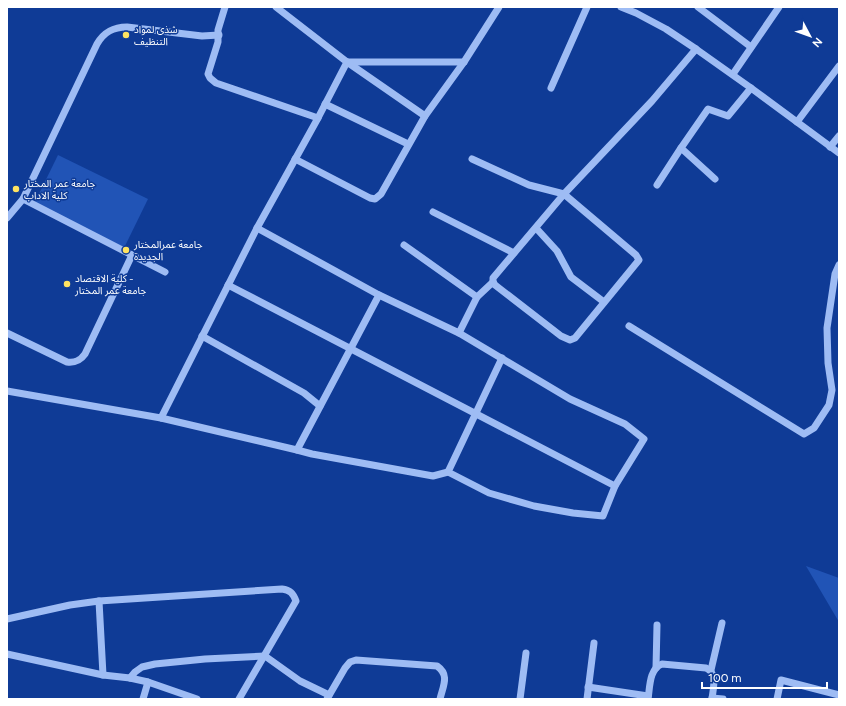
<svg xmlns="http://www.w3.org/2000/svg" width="846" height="706" viewBox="0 0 846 706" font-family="Figtree,'Noto Sans Arabic',sans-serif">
  <rect width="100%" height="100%" fill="#0f3b96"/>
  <g fill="#2154b6">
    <polygon points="58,155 148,199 124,248 34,204"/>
    <polygon points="806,566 839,578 839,622"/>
  </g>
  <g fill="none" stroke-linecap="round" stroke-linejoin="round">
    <g stroke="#9ebcf4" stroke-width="7">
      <polyline points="276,7 347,62 318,118"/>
      <polyline points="621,7 636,13 666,29 696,49 751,88 839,153"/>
      <polyline points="698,7 751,47"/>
      <polyline points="347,62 464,62"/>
      <polyline points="347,62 425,116"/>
      <polyline points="733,74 779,7"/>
      <polyline points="551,88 587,7"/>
      <polyline points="325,104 408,144"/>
      <polyline points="797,122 839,66"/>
      <polyline points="830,147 839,136"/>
      <polyline points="295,159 370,198 375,199 381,194 425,116 464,62 499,7"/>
      <polyline points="472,159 529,185 564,194 636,255 639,260 575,338 570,340 561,336 495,285 493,282 493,278 564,194 652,101 696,49"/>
      <polyline points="715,179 681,148 708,109 728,116 751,88"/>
      <polyline points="657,185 681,148"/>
      <polyline points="23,199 165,272"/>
      <polyline points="433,212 514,253"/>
      <path d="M 7,218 L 23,199 L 97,44 C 104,32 113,27 127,27 L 202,36 L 219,35"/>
      <polyline points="536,228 557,251 571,277 604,302"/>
      <polyline points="404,245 477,297"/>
      <polyline points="228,285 615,486 644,439 625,424 570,399 459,333"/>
      <polyline points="379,295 459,333 477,297 493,282"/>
      <polyline points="629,326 804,434 814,428 829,405 832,390 828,363 827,328 835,274 839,265"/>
      <path d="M 7,333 L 67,362 C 75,363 80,361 85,354 L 132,255"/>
      <polyline points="202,336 304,393 320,406"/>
      <polyline points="502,358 448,472 489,493 534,506 573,513 603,516 615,486"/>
      <polyline points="7,391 161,418 297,450 379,295 257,228"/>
      <polyline points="161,418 257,228 318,118 216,83 210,78 208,74 218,42 218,30 225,7"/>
      <polyline points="297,450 312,454 433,476 448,472"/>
      <polyline points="99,601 103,675"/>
      <path d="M 7,619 L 70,605 L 99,601 L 282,589 C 290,590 293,593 296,601 L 239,699"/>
      <polyline points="7,654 103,675 130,678 148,682 197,699"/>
      <polyline points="656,668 657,625"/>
      <polyline points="711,670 722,623"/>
      <polyline points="130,678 135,672 142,667 155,664 205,659 265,656 300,681 329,695"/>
      <polyline points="588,687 648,696"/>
      <polyline points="712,698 723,699"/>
      <polyline points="143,699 148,682"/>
      <path d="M 327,699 L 345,668 L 350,662 L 356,660 L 437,666 C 450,675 443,686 440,699"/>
      <polyline points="520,699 526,653"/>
      <polyline points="587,699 594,643"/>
      <path d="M 648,699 C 650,687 649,669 662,664 L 706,668 C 718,673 713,689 712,699"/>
      <polyline points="777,699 781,680 839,695"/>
    </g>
  </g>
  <g fill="#ffe361" stroke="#0f3b96" stroke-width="1.5">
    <circle cx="126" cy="35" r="4"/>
    <circle cx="16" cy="189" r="4"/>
    <circle cx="126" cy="250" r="4"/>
    <circle cx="67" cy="284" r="4"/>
  </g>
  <g text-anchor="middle" stroke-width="3" stroke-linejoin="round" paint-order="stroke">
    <g font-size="10" fill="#fff" stroke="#0f3b96" text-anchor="start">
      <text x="134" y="33">شذى لمواد<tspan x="134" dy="12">التنظيف</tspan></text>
      <text x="24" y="187">جامعة عمر المختار<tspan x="24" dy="12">كلية الاداب</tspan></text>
      <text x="134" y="248">جامعة عمرالمختار<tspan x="134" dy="12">الجديدة</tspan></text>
      <text x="75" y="282">كلية الاقتصاد -<tspan x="75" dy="12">جامعة عمر المختار</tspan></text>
    </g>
  </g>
  <rect width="846" height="706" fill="none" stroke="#ffffff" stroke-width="16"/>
  <g transform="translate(810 36) rotate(131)" stroke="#0f3b96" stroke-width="3" paint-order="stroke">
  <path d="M0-3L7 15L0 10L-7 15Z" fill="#ffffff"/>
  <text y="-6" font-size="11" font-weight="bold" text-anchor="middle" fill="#ffffff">N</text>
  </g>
  <path d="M702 682v6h125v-6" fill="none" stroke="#ffffff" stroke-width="2"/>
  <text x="708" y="682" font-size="12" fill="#ffffff" stroke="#0f3b96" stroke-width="3" paint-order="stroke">100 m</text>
</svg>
